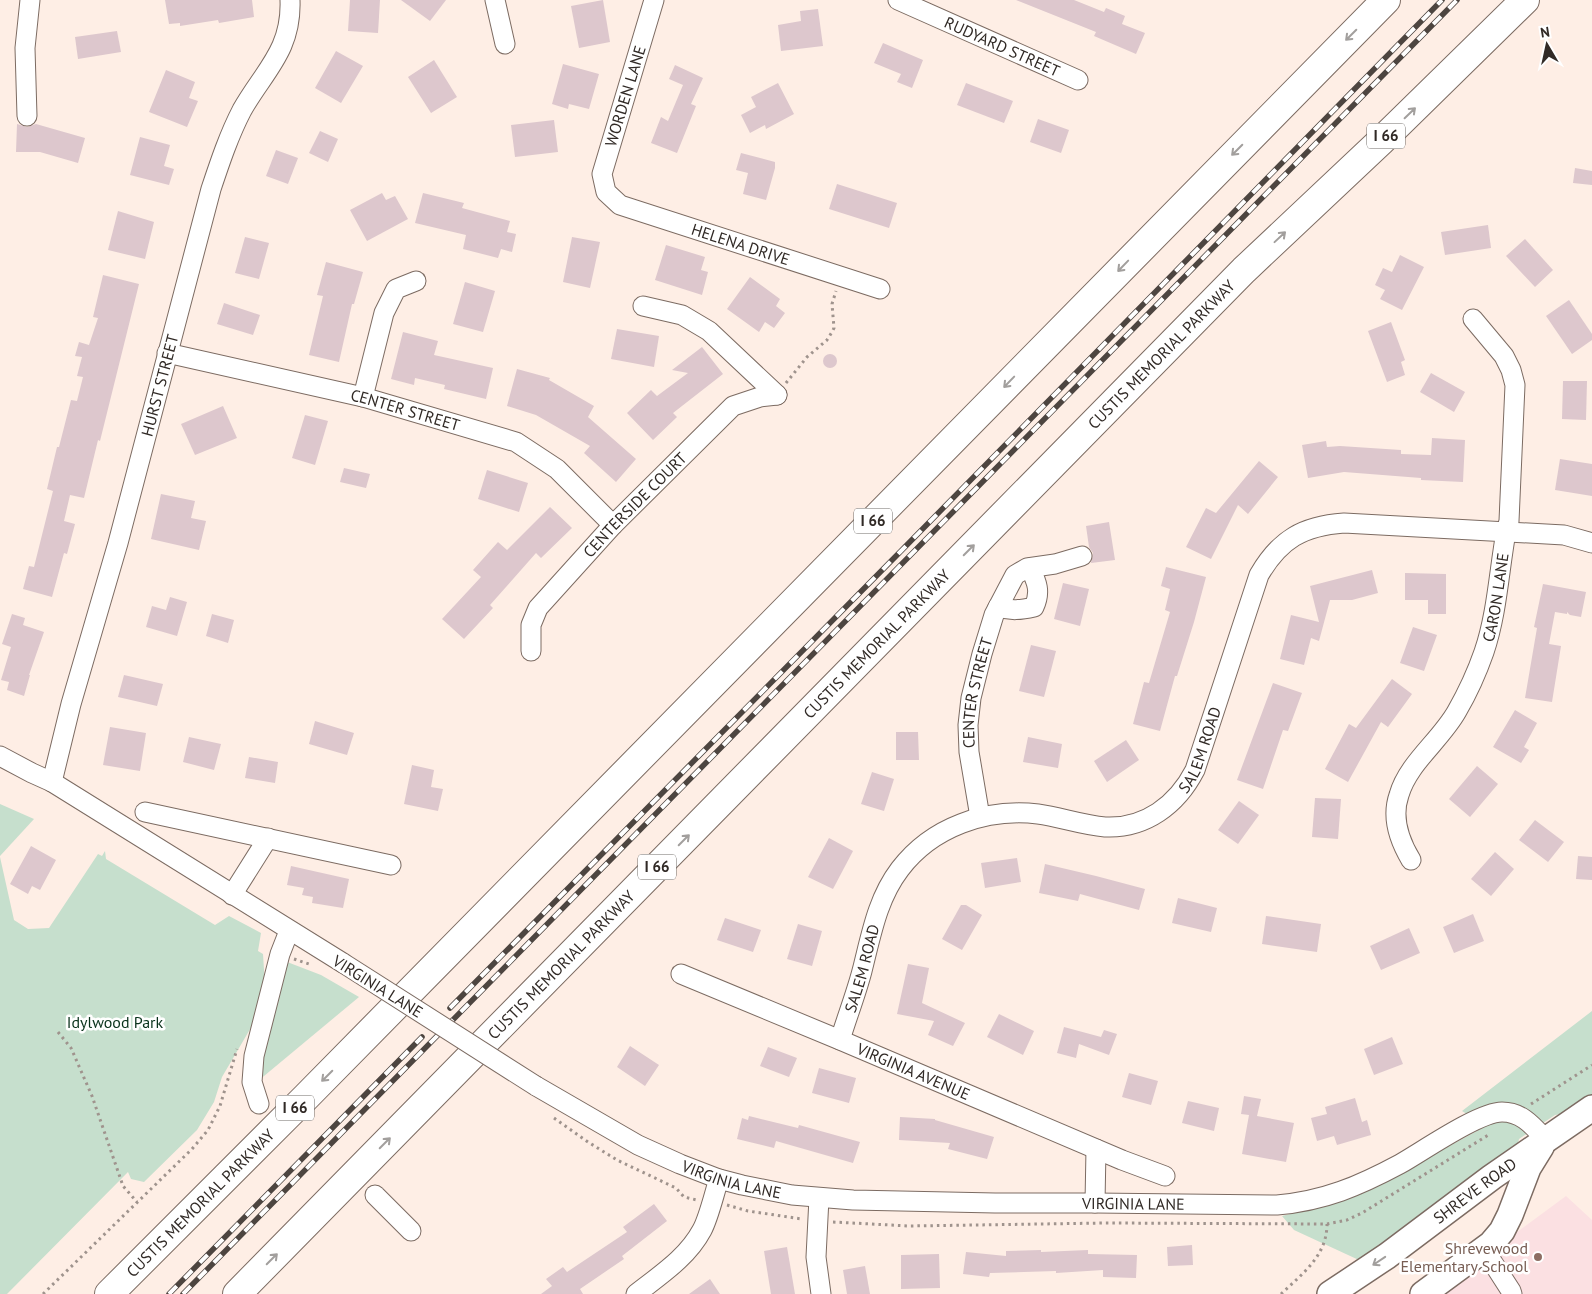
<svg xmlns="http://www.w3.org/2000/svg" width="1592" height="1294" viewBox="0 0 1592 1294" font-family="'PT Sans',sans-serif">
  <rect width="100%" height="100%" fill="#feeee5"/>
  <polygon fill="#fbe0e2" points="1566,1196 1592,1220 1592,1294 1433,1294"/>
  <g fill="#c6dfcd">
    <polygon points="0,804 34,819 0,856"/>
    <polygon points="105,851 106,859 215,925 229,916 261,933 258,951 263,954 266,1002 222,1077 214,1102 197,1130 144,1182 131,1179 128,1172 7,1294 0,1294 0,857 14,920 28,929 49,928 98,854 102,856"/>
    <polygon points="282,960 321,975 359,997 258,1081"/>
    <polygon points="1592,1011 1592,1096 1568,1113 1555,1115 1519,1139 1517,1148 1361,1261 1294,1230 1282,1216 1349,1199 1373,1188 1486,1126 1462,1111"/>
  </g>
  <g fill="#ddc7cd">
    <polygon points="165,0 252,0 254,17 219,23 218,20 180,26 180,23 169,24"/>
    <polygon points="350,0 380,0 378,33 348,31"/>
    <polygon points="401,0 446,0 430,21"/>
    <polygon points="603,0 610,42 579,48 571,6"/>
    <polygon points="1016,0 1074,0 1104,12 1106,8 1125,16 1122,24 1145,33 1136,54 1094,36 1096,32"/>
    <polygon points="818,9 823,46 781,51 778,25 801,21 800,11"/>
    <polygon points="117,31 121,52 78,59 75,37"/>
    <polygon points="883,43 923,60 912,88 897,82 901,74 874,63"/>
    <polygon points="336,51 363,66 341,103 315,88"/>
    <polygon points="434,60 457,97 431,113 408,77"/>
    <polygon points="563,64 599,74 589,109 569,104 568,109 552,104"/>
    <polygon points="675,65 703,78 691,104 696,106 677,153 651,143 661,117 668,121 683,85 669,79"/>
    <polygon points="166,70 195,82 189,98 198,101 187,127 149,112"/>
    <polygon points="778,83 794,114 766,129 765,125 750,133 741,115 756,107 751,97"/>
    <polygon points="966,83 1013,101 1004,123 957,105"/>
    <polygon points="1038,119 1069,130 1061,153 1030,142"/>
    <polygon points="554,120 558,152 515,157 511,125"/>
    <polygon points="17,124 27,127 36,124 85,138 78,163 40,152 16,152"/>
    <polygon points="320,131 338,139 328,162 309,153"/>
    <polygon points="140,137 170,145 164,166 174,169 169,185 130,175"/>
    <polygon points="276,150 298,158 288,184 266,176"/>
    <polygon points="741,153 775,162 775,168 766,200 743,194 748,173 736,170"/>
    <polygon points="1575,168 1592,171 1592,185 1573,183"/>
    <polygon points="837,184 897,203 889,228 829,209"/>
    <polygon points="382,193 386,200 395,196 408,219 367,241 350,210"/>
    <polygon points="423,193 464,203 462,208 510,221 507,232 516,234 512,252 501,249 498,258 463,249 466,235 415,223"/>
    <polygon points="118,211 154,222 145,259 108,250"/>
    <polygon points="1488,225 1491,248 1445,255 1441,232"/>
    <polygon points="245,237 269,243 259,279 235,273"/>
    <polygon points="572,237 600,242 590,288 563,282"/>
    <polygon points="1525,239 1553,270 1535,287 1506,256"/>
    <polygon points="666,245 705,257 701,270 708,272 702,295 655,280"/>
    <polygon points="1400,255 1424,267 1402,310 1380,299 1385,290 1375,285 1383,268 1392,272"/>
    <polygon points="326,262 363,272 354,304 352,304 339,362 309,355 323,296 317,295"/>
    <polygon points="103,275 139,284 100,441 98,440 84,498 70,495 64,521 75,524 67,554 64,553 52,597 23,589 29,566 34,567 53,491 47,489 57,447 59,447 71,400 77,401 83,377 77,376 82,357 75,356 79,342 89,345 98,318 93,317"/>
    <polygon points="750,277 780,299 776,306 785,313 774,328 765,322 759,332 727,309"/>
    <polygon points="465,282 495,291 483,332 453,324"/>
    <polygon points="1569,300 1592,334 1592,340 1572,354 1546,316"/>
    <polygon points="224,303 260,315 253,335 217,324"/>
    <polygon points="1391,322 1405,360 1401,362 1405,375 1387,382 1368,331"/>
    <polygon points="617,329 659,336 654,367 611,359"/>
    <polygon points="403,332 438,341 434,355 493,368 486,399 444,389 445,385 415,378 414,385 391,379"/>
    <polygon points="702,347 723,374 673,413 677,417 653,440 627,413 651,390 657,396 688,373 672,370"/>
    <circle cx="830" cy="361" r="7"/>
    <polygon points="517,369 550,378 549,380 594,406 588,417 636,459 616,482 584,453 590,446 536,415 507,406"/>
    <polygon points="1431,373 1465,392 1454,412 1420,392"/>
    <polygon points="1563,381 1587,381 1586,420 1562,419"/>
    <polygon points="223,406 237,438 195,455 181,424"/>
    <polygon points="305,415 328,421 315,465 292,458"/>
    <polygon points="1432,438 1465,440 1463,482 1421,480 1421,478 1344,472 1308,478 1302,445 1326,441 1327,447 1340,446 1401,450 1401,454 1431,455"/>
    <polygon points="1560,459 1592,464 1592,496 1555,490"/>
    <polygon points="1259,461 1278,477 1248,514 1238,505 1211,559 1186,547 1206,508 1216,513"/>
    <polygon points="344,468 370,474 366,488 340,482"/>
    <polygon points="487,470 528,483 519,512 478,499"/>
    <polygon points="161,494 195,501 191,518 206,521 199,550 151,539"/>
    <polygon points="550,507 572,528 541,558 536,553 490,605 493,608 464,639 442,619 481,577 473,570 498,542 507,550"/>
    <polygon points="1109,522 1115,560 1091,563 1093,553 1089,547 1086,526"/>
    <polygon points="1166,567 1206,577 1194,622 1177,676 1175,676 1160,731 1133,724 1144,682 1149,683 1170,612 1165,610 1170,589 1161,586"/>
    <polygon points="1372,570 1378,593 1352,600 1330,600 1319,641 1311,638 1304,665 1280,659 1291,615 1319,622 1310,586"/>
    <polygon points="1405,573 1446,574 1446,614 1428,614 1428,600 1405,600"/>
    <polygon points="1063,583 1089,589 1080,626 1054,619"/>
    <polygon points="1543,584 1586,592 1581,617 1570,615 1567,612 1567,614 1555,612 1549,644 1561,646 1552,702 1525,698 1537,628 1534,627"/>
    <polygon points="170,597 187,602 177,636 146,627 152,606 166,610"/>
    <polygon points="12,614 25,618 23,625 44,632 29,675 30,675 24,696 7,690 9,682 1,680 11,647 2,644"/>
    <polygon points="212,614 234,620 228,643 206,636"/>
    <polygon points="1413,627 1437,635 1424,671 1400,663"/>
    <polygon points="1031,645 1056,651 1044,697 1019,691"/>
    <polygon points="124,675 163,684 157,706 118,697"/>
    <polygon points="1392,679 1412,694 1388,727 1381,722 1348,782 1325,769 1349,724 1356,728"/>
    <polygon points="1273,683 1302,693 1288,731 1283,730 1263,789 1237,780"/>
    <polygon points="1515,710 1537,723 1524,747 1529,750 1521,763 1493,747"/>
    <polygon points="315,721 354,733 347,755 309,744"/>
    <polygon points="110,727 146,733 140,771 103,765"/>
    <polygon points="896,732 918,732 919,760 896,760"/>
    <polygon points="189,737 221,744 214,770 183,762"/>
    <polygon points="1028,737 1062,744 1058,768 1023,762"/>
    <polygon points="1126,740 1139,760 1107,782 1094,761"/>
    <polygon points="249,757 278,762 275,783 245,778"/>
    <polygon points="412,765 434,770 431,787 443,789 438,811 404,804"/>
    <polygon points="1477,766 1498,784 1470,817 1449,799"/>
    <polygon points="872,772 894,779 884,811 861,804"/>
    <polygon points="1315,798 1341,799 1338,839 1312,837"/>
    <polygon points="1239,801 1259,815 1238,844 1218,830"/>
    <polygon points="1535,820 1564,842 1548,862 1519,840"/>
    <polygon points="829,838 853,851 833,889 808,877"/>
    <polygon points="31,846 56,860 40,890 32,886 28,894 10,884"/>
    <polygon points="1495,852 1514,869 1491,896 1471,879"/>
    <polygon points="1578,856 1592,857 1592,880 1576,879"/>
    <polygon points="1017,858 1021,882 985,888 981,863"/>
    <polygon points="1045,864 1096,876 1145,889 1139,910 1080,894 1078,901 1039,893"/>
    <polygon points="291,866 349,879 343,908 312,903 313,897 302,895 304,888 287,885"/>
    <polygon points="1178,898 1217,908 1211,932 1172,923"/>
    <polygon points="961,905 966,905 982,915 962,950 942,939"/>
    <polygon points="1473,914 1484,941 1454,953 1443,927"/>
    <polygon points="1266,916 1321,924 1317,952 1262,944"/>
    <polygon points="725,918 761,930 753,952 717,940"/>
    <polygon points="798,924 822,931 812,966 787,959"/>
    <polygon points="1409,928 1420,953 1381,970 1370,946"/>
    <polygon points="908,964 929,968 922,1003 965,1023 953,1046 928,1035 934,1021 897,1014"/>
    <polygon points="999,1014 1034,1031 1023,1055 987,1037"/>
    <polygon points="1064,1027 1101,1037 1104,1030 1117,1034 1109,1055 1079,1044 1076,1058 1057,1053"/>
    <polygon points="1392,1037 1403,1064 1374,1075 1364,1049"/>
    <polygon points="630,1046 659,1065 645,1086 617,1067"/>
    <polygon points="768,1047 797,1058 789,1077 760,1066"/>
    <polygon points="819,1068 856,1078 849,1103 812,1093"/>
    <polygon points="1129,1073 1158,1081 1151,1105 1122,1097"/>
    <polygon points="1244,1096 1261,1099 1257,1116 1294,1123 1286,1162 1242,1154 1249,1115 1241,1114"/>
    <polygon points="1355,1098 1362,1122 1367,1120 1371,1135 1337,1145 1334,1136 1317,1141 1311,1118 1327,1114 1325,1107"/>
    <polygon points="1188,1101 1219,1108 1214,1131 1182,1123"/>
    <polygon points="749,1116 798,1128 799,1125 860,1142 853,1163 776,1141 774,1148 737,1139 742,1118 748,1120"/>
    <polygon points="900,1117 935,1119 935,1120 994,1137 987,1159 948,1149 950,1143 899,1140"/>
    <polygon points="654,1204 667,1221 622,1256 624,1259 580,1289 583,1294 541,1294 552,1286 546,1279 563,1267 567,1272 627,1232 623,1227"/>
    <polygon points="1192,1245 1193,1265 1168,1266 1167,1247"/>
    <polygon points="787,1247 795,1294 771,1294 764,1251"/>
    <polygon points="1041,1250 1041,1252 1088,1250 1088,1254 1137,1255 1136,1278 1103,1277 1103,1270 1056,1273 1056,1271 990,1273 989,1277 963,1274 966,1252 1006,1256 1006,1251"/>
    <polygon points="939,1254 940,1288 901,1289 901,1255"/>
    <polygon points="865,1266 870,1294 847,1294 843,1270"/>
    <polygon points="710,1279 720,1294 689,1294"/>
  </g>
  <g fill="none" stroke-linecap="round" stroke-linejoin="round">
    <g stroke="#7c6b62" stroke-width="21">
      <g id="minor">
        <polyline points="495,0 505,44"/>
        <path id="s1" d="M 654,0 L 602,174 L 606,192 L 620,205 L 880,289"/>
        <path id="s2" d="M 898,0 L 1078,80"/>
        <polyline points="27,116 25,48 30,0"/>
        <polyline points="643,306 682,315 709,331 777,395"/>
        <path id="s3" d="M 167,353 L 363,397 L 516,442 L 557,469 L 613,525"/>
        <polyline points="363,397 384,313 396,289 416,281"/>
        <path d="M 998,607 C 1011,611 1021,610 1034,607 C 1041,592 1037,582 1030,568"/>
        <path id="s4" d="M 531,651 L 531,625 L 538,608 L 613,525 L 733,406 L 760,397 L 777,395"/>
        <polyline points="0,756 32,773 52,782 343,963"/>
        <path id="s5" d="M 52,782 L 71,704 L 118,543 L 211,189 C 220,162 229,135 242,110 C 264,71 292,50 290,0"/>
        <polyline points="145,812 391,865"/>
        <path id="s6" d="M 980,817 L 969,752 L 968,725 L 971,698 L 982,654 L 994,615 L 1015,575 L 1027,568 L 1055,564 L 1082,556"/>
        <path id="s7" d="M 1411,860 C 1399,840 1391,818 1399,795 C 1408,763 1441,740 1457,711 C 1468,692 1477,672 1484,652 C 1497,614 1499,571 1506,532 L 1509,521 L 1515,385 L 1511,370 L 1504,356 L 1473,319"/>
        <polyline points="232,895 268,838"/>
        <path id="s8" d="M 681,974 L 840,1040 L 1122,1160 L 1165,1176"/>
        <path id="s9" d="M 840,1040 C 847,1017 856,994 862,971 C 871,936 877,899 900,869 C 932,827 986,808 1038,814 C 1060,817 1082,825 1105,827 C 1145,829 1177,805 1195,770 L 1259,575 C 1280,539 1303,526 1344,523 L 1564,535 L 1592,543"/>
        <path id="s10" d="M 536,1086 L 638,1145 L 680,1164 L 719,1179 L 742,1185 L 792,1195 L 853,1200 L 995,1203 L 1095,1203 L 1277,1205 C 1324,1201 1359,1186 1400,1164 C 1423,1151 1479,1112 1502,1112 C 1522,1112 1533,1126 1546,1140"/>
        <polyline points="259,1104 252,1082 254,1056 280,954 289,931"/>
        <polyline points="375,1195 411,1231"/>
        <polyline points="819,1198 816,1257 821,1294"/>
        <polyline points="1095,1203 1096,1149"/>
        <polyline points="1484,1249 1511,1291 1512,1294"/>
        <path d="M 636,1294 C 660,1275 687,1258 702,1230 C 709,1217 714,1194 719,1179"/>
      </g>
    </g>
    <g stroke="#7c6b62" stroke-width="28">
      <g id="major">
        <path id="s11" d="M 1330,1294 L 1387,1256 L 1492,1177 L 1592,1108"/>
        <polyline points="1423,1294 1491,1244 1502,1231 1510,1215 1528,1168 1541,1147"/>
      </g>
    </g>
    <g stroke="#7c6b62" stroke-width="30">
      <g id="highway">
        <path id="s12" d="M 109,1294 L 306,1097 L 1386,0"/>
        <path id="s13" d="M 237,1294 L 1244,270 L 1381,141 L 1525,0"/>
      </g>
    </g>
    <g stroke="#9f938d" stroke-width="3" stroke-dasharray="2.5 4" stroke-linecap="butt">
      <polyline points="786,383 807,357 827,340 832,332 834,328 832,304 836,291"/>
      <polyline points="294,959 312,965"/>
      <polyline points="58,1032 71,1048 92,1096 123,1186 137,1202"/>
      <polyline points="1531,1104 1592,1065"/>
      <polyline points="554,1118 588,1142 617,1160 676,1188 684,1197 697,1200"/>
      <polyline points="727,1205 748,1211 802,1219"/>
      <polyline points="833,1222 909,1226 1107,1223 1327,1224 1347,1220 1362,1213 1490,1134"/>
      <polyline points="43,1294 192,1149 208,1130 220,1106 237,1049"/>
      <path d="M 1281,1294 C 1302,1274 1327,1256 1327,1224"/>
    </g>
    <use href="#minor" stroke="#fff" stroke-width="19"/>
    <use href="#major" stroke="#fff" stroke-width="25"/>
    <use href="#highway" stroke="#fff" stroke-width="28"/>
    <g stroke="#4d4540" stroke-width="5.5">
      <g id="rail">
        <polyline points="450,1008 900,552 1442,0"/>
        <polyline points="169,1294 422,1037"/>
        <polyline points="183,1294 1457,0"/>
      </g>
    </g>
    <use href="#rail" stroke="#fff" stroke-width="4" stroke-dasharray="11" stroke-linecap="butt"/>
    <g stroke="#7c6b62" stroke-width="21" stroke-linecap="butt">
      <polyline id="minor-bridge" points="343,963 536,1086"/>
    </g>
    <use href="#minor-bridge" stroke="#fff" stroke-width="19"/>
  </g>
  <defs><path id="oneway-shaft" d="M-6 0H5M1.5-3L5.5 0L1.5 3" fill="none" stroke-width="1.6" stroke-linecap="round" stroke-linejoin="round" transform="scale(1.25)"/></defs>
  <g stroke="#a29f9d">
    <use href="#oneway-shaft" transform="translate(1351 35) rotate(135)"/>
    <use href="#oneway-shaft" transform="translate(1410 113) rotate(-44)"/>
    <use href="#oneway-shaft" transform="translate(1237 150) rotate(135)"/>
    <use href="#oneway-shaft" transform="translate(1280 237) rotate(-43)"/>
    <use href="#oneway-shaft" transform="translate(1123 266) rotate(134)"/>
    <use href="#oneway-shaft" transform="translate(1009 382) rotate(134)"/>
    <use href="#oneway-shaft" transform="translate(969 550) rotate(-45)"/>
    <use href="#oneway-shaft" transform="translate(684 840) rotate(-45)"/>
    <use href="#oneway-shaft" transform="translate(327 1076) rotate(135)"/>
    <use href="#oneway-shaft" transform="translate(385 1143) rotate(-45)"/>
    <use href="#oneway-shaft" transform="translate(272 1259) rotate(-45)"/>
    <use href="#oneway-shaft" transform="translate(1379 1261) rotate(146)"/>
  </g>
  <circle fill="#8d6e63" stroke="#fff" stroke-width="2" cx="1538" cy="1257" r="5"/>
  <g text-anchor="middle" stroke-width="5" stroke-linejoin="round" paint-order="stroke">
    <g fill="#fff" stroke="#6f6a67" stroke-width="1">
      <rect x="1367" y="123.5" width="38" height="25" rx="4"/>
      <rect x="854" y="508.5" width="38" height="25" rx="4"/>
      <rect x="638" y="854.5" width="38" height="25" rx="4"/>
      <rect x="276" y="1095.5" width="38" height="25" rx="4"/>
    </g>
    <g font-size="15" font-weight="bold" fill="#312a26">
      <text x="1386" y="141">I 66</text>
      <text x="873" y="526">I 66</text>
      <text x="657" y="872">I 66</text>
      <text x="295" y="1113">I 66</text>
    </g>
    <g font-size="16" fill="#312a26" stroke="#fff">
      <text dy="6" stroke="none"><textPath href="#s2" startOffset="114">RUDYARD STREET</textPath></text>
      <text transform="translate(625 96) rotate(-73)" y="6">WORDEN LANE</text>
      <text dy="6" stroke="none"><textPath href="#s1" startOffset="346">HELENA DRIVE</textPath></text>
      <text dy="6" stroke="none"><textPath href="#s13" startOffset="1318">CUSTIS MEMORIAL PARKWAY</textPath></text>
      <text dy="6" stroke="none"><textPath href="#s5" startOffset="411">HURST STREET</textPath></text>
      <text dy="6" stroke="none"><textPath href="#s3" startOffset="245">CENTER STREET</textPath></text>
      <text dy="6" stroke="none"><textPath href="#s4" startOffset="186">CENTERSIDE COURT</textPath></text>
      <text dy="6" stroke="none"><textPath href="#s7" startOffset="292">CARON LANE</textPath></text>
      <text dy="6" stroke="none"><textPath href="#s13" startOffset="912">CUSTIS MEMORIAL PARKWAY</textPath></text>
      <text dy="6" stroke="none"><textPath href="#s6" startOffset="126">CENTER STREET</textPath></text>
      <text dy="6" stroke="none"><textPath href="#s9" startOffset="539">SALEM ROAD</textPath></text>
      <text dy="6" stroke="none"><textPath href="#s13" startOffset="462">CUSTIS MEMORIAL PARKWAY</textPath></text>
      <text dy="6" stroke="none"><textPath href="#s9" startOffset="75">SALEM ROAD</textPath></text>
      <text transform="translate(378 986) rotate(32)" y="6">VIRGINIA LANE</text>
      <text dy="6" stroke="none"><textPath href="#s8" startOffset="252">VIRGINIA AVENUE</textPath></text>
      <text dy="6" stroke="none"><textPath href="#s10" startOffset="218">VIRGINIA LANE</textPath></text>
      <text dy="6" stroke="none"><textPath href="#s11" startOffset="178">SHREVE ROAD</textPath></text>
      <text dy="6" stroke="none"><textPath href="#s12" startOffset="129">CUSTIS MEMORIAL PARKWAY</textPath></text>
      <text dy="6" stroke="none"><textPath href="#s10" startOffset="622">VIRGINIA LANE</textPath></text>
    </g>
    <g font-size="16" fill="#09321b" stroke="#fff">
      <text x="115" y="1028">Idylwood Park</text>
    </g>
    <g font-size="16" fill="#785e54" stroke="#fff" text-anchor="end">
      <text x="1528" y="1254">Shrevewood<tspan x="1528" dy="18">Elementary School</tspan></text>
    </g>
  </g>
  <g transform="translate(1547 45) rotate(351)" stroke="#ffffff" stroke-width="4" paint-order="stroke">
  <path d="M0-4L9 19L0 12L-9 19Z" fill="#312a26"/>
  <text y="-8" font-size="14" font-weight="bold" text-anchor="middle" fill="#312a26">N</text>
  </g>
</svg>
